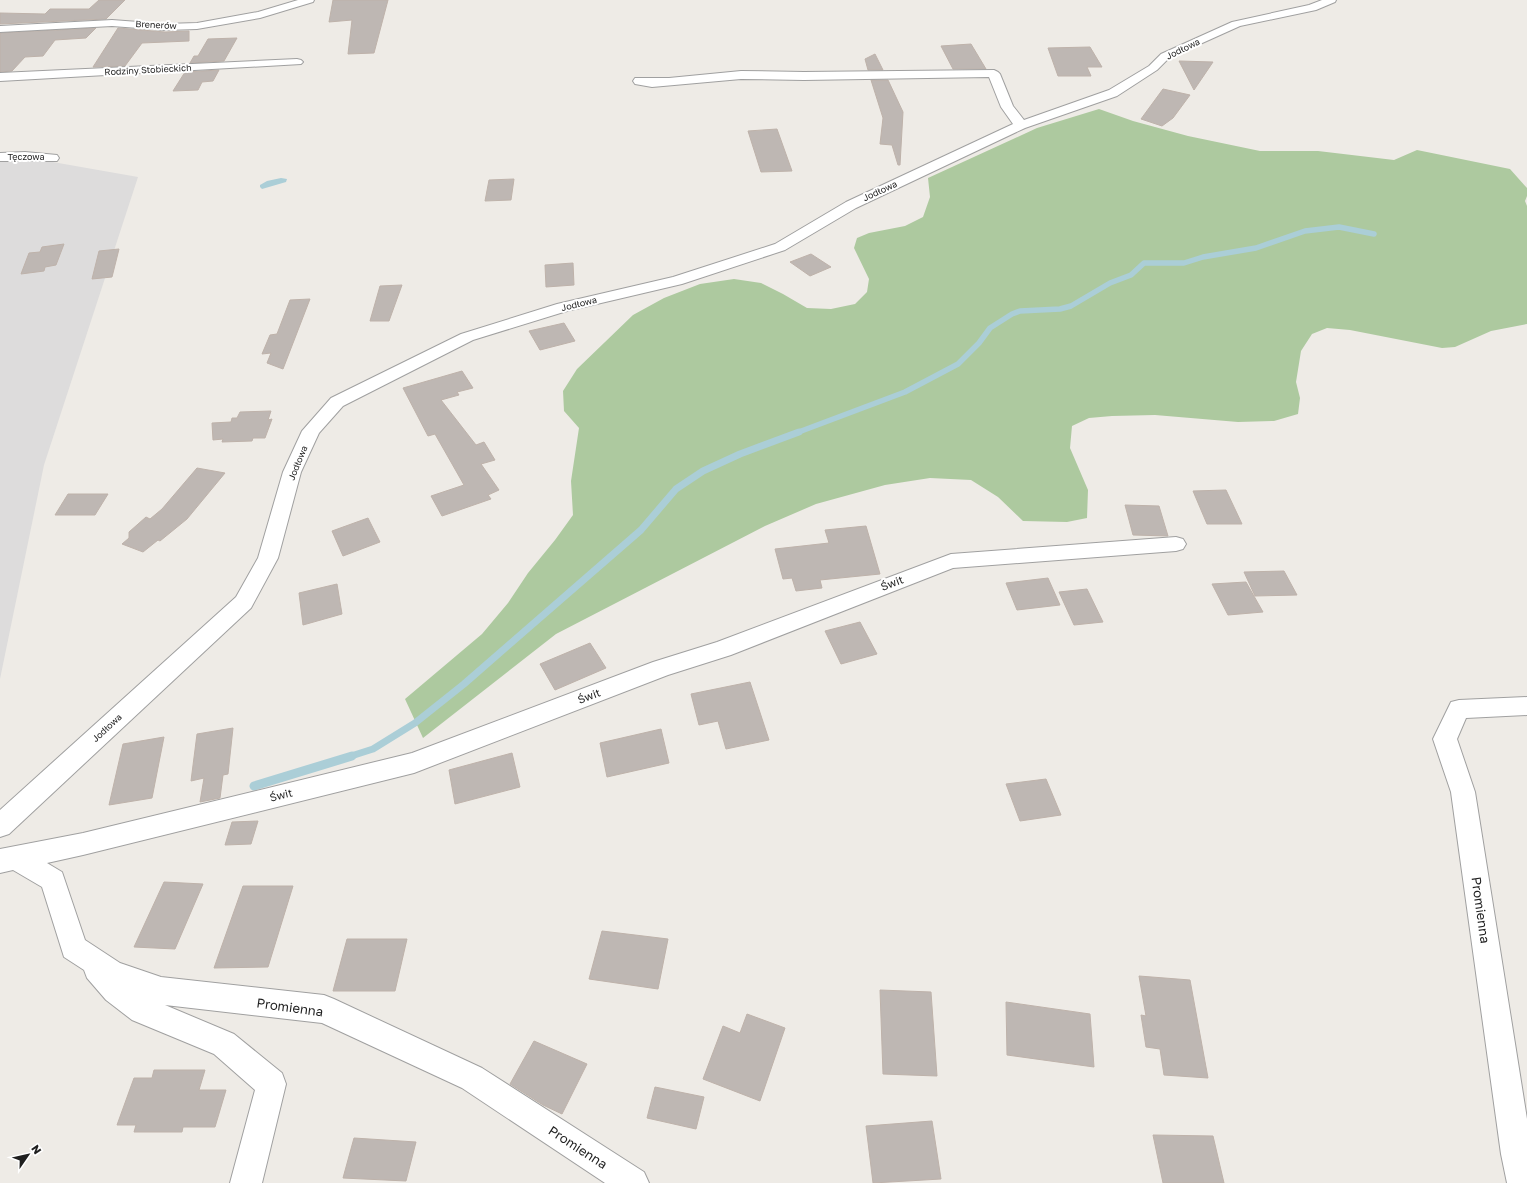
<svg xmlns="http://www.w3.org/2000/svg" width="1527" height="1183" viewBox="0 0 1527 1183" font-family="'Golos Text',sans-serif">
  <rect width="100%" height="100%" fill="#eeebe6"/>
  <polygon fill="#dddcdc" points="30,158 138,177 44,465 0,679 0,162"/>
  <polygon fill="#adc99f" points="1099,109 1133,121 1188,136 1260,151 1318,151 1394,160 1417,150 1510,169 1527,188 1527,196 1525,201 1527,206 1527,324 1491,331 1455,347 1442,348 1350,330 1327,328 1312,334 1301,351 1296,382 1300,398 1298,414 1274,421 1238,422 1155,415 1112,416 1089,418 1072,426 1070,448 1088,490 1087,518 1067,522 1023,521 998,497 971,480 930,478 885,485 816,504 765,526 556,634 423,738 405,699 482,634 508,603 528,573 555,540 573,515 571,481 579,428 564,411 563,391 577,369 633,315 664,298 700,284 734,279 761,283 783,294 807,308 831,309 855,304 867,292 869,279 854,248 857,238 869,233 905,226 923,217 930,197 928,178 1037,128"/>
  <polygon fill="#abced7" points="281,178 287,179 286,182 262,189 260,187 260,185 267,181"/>
  <g fill="none" stroke-linecap="round" stroke-linejoin="round">
    <polyline stroke="#abced7" stroke-width="5.5" points="796,433 905,392 958,364 979,343 990,328 1012,314 1020,311 1060,309 1071,306 1110,283 1131,275 1144,263 1184,263 1203,257 1256,248 1305,231 1339,227 1374,234"/>
    <polyline stroke="#abced7" stroke-width="7" points="348,757 373,749 415,723 464,684 641,530 676,489 703,471 740,454 799,432"/>
    <polyline stroke="#abced7" stroke-width="9" points="254,786 352,756"/>
  </g>
  <g fill="#beb7b3" stroke="#beb2aa">
    <polygon points="99,0 125,0 106,19 0,24 0,13 45,14 50,9 89,9"/>
    <polygon points="333,0 388,0 374,53 348,54 352,20 329,22"/>
    <polygon points="96,28 86,38 55,40 43,56 25,57 12,71 0,72 0,33"/>
    <polygon points="118,28 165,32 189,31 189,41 142,43 125,66 93,67"/>
    <polygon points="237,38 224,61 190,63 194,56 198,56 208,39"/>
    <polygon points="971,44 986,69 953,69 941,46"/>
    <polygon points="1090,47 1102,67 1087,67 1091,76 1058,76 1048,48"/>
    <polygon points="875,54 883,70 868,70 865,59"/>
    <polygon points="1179,61 1213,62 1194,90"/>
    <polygon points="219,70 213,81 202,82 198,90 173,91 185,72"/>
    <polygon points="871,80 888,80 903,112 900,165 898,165 892,145 880,144 883,118"/>
    <polygon points="1163,89 1190,95 1173,118 1162,126 1141,119"/>
    <polygon points="777,129 792,171 761,172 748,131"/>
    <polygon points="514,179 511,200 485,201 489,180"/>
    <polygon points="64,244 56,265 45,267 44,271 21,274 29,253 40,252 42,247"/>
    <polygon points="119,249 112,277 92,279 99,251"/>
    <polygon points="811,254 831,267 810,276 790,262"/>
    <polygon points="573,263 574,285 546,287 545,265"/>
    <polygon points="402,285 389,321 370,321 380,286"/>
    <polygon points="310,299 283,369 267,363 271,353 262,354 270,335 277,334 290,300"/>
    <polygon points="564,323 575,341 540,350 529,331"/>
    <polygon points="462,371 473,388 457,392 459,395 441,400 476,445 484,442 495,460 481,464 499,490 488,495 491,499 442,516 431,496 464,485 435,434 428,436 403,388"/>
    <polygon points="271,411 268,420 272,419 265,438 253,438 252,441 222,442 223,439 213,440 212,423 231,422 232,418 237,418 240,412"/>
    <polygon points="197,468 225,473 187,519 160,541 158,540 143,552 122,544 129,538 129,532 146,517 150,519 162,509"/>
    <polygon points="1226,490 1242,524 1207,524 1193,491"/>
    <polygon points="68,494 108,494 95,515 55,515"/>
    <polygon points="1125,505 1159,506 1168,536 1133,535"/>
    <polygon points="368,518 380,542 343,556 332,531"/>
    <polygon points="866,526 880,574 820,580 822,588 796,591 792,578 783,579 775,549 829,543 825,530"/>
    <polygon points="1284,571 1297,595 1255,596 1244,572"/>
    <polygon points="1048,578 1060,605 1017,610 1006,583"/>
    <polygon points="1246,582 1263,612 1228,615 1212,584"/>
    <polygon points="337,584 342,614 303,625 299,593"/>
    <polygon points="1087,589 1103,622 1074,625 1059,592"/>
    <polygon points="860,622 877,654 841,664 825,631"/>
    <polygon points="590,643 606,668 555,690 540,664"/>
    <polygon points="750,682 769,740 726,749 718,721 699,725 691,694"/>
    <polygon points="233,728 228,774 223,775 220,798 200,802 204,778 191,781 197,734"/>
    <polygon points="661,729 669,763 607,777 600,743"/>
    <polygon points="164,737 152,798 109,805 123,744"/>
    <polygon points="512,753 520,787 455,804 449,770"/>
    <polygon points="1046,779 1061,815 1020,821 1006,784"/>
    <polygon points="258,821 251,844 225,845 232,822"/>
    <polygon points="164,882 203,884 175,949 134,947"/>
    <polygon points="243,886 293,886 268,967 214,968"/>
    <polygon points="602,931 668,939 658,989 589,979"/>
    <polygon points="347,939 407,939 395,991 333,991"/>
    <polygon points="1139,976 1190,980 1208,1078 1164,1075 1160,1049 1146,1047 1141,1015 1146,1016"/>
    <polygon points="880,990 931,992 937,1076 883,1074"/>
    <polygon points="1006,1002 1090,1014 1094,1067 1007,1055"/>
    <polygon points="747,1014 785,1028 760,1101 703,1079 723,1026 740,1033"/>
    <polygon points="534,1041 587,1064 562,1114 543,1105 510,1084"/>
    <polygon points="154,1070 205,1070 199,1090 226,1090 215,1127 183,1127 182,1132 134,1132 136,1125 117,1125 134,1078 152,1078"/>
    <polygon points="655,1087 704,1097 696,1129 647,1118"/>
    <polygon points="932,1121 941,1179 873,1183 866,1126"/>
    <polygon points="1153,1135 1213,1136 1224,1183 1163,1183"/>
    <polygon points="354,1138 416,1142 406,1181 343,1178"/>
  </g>
  <g fill="none" stroke-linecap="round" stroke-linejoin="round">
    <g stroke="#a0a0a0" stroke-width="2">
      <g id="minor">
        <polygon points="298,0 314,0 313,2 260,18 197,29 165,30 112,26 0,32 0,26 112,20 165,24 197,23 258,12"/>
        <polygon points="1322,0 1336,0 1335,2 1316,10 1240,26 1169,58 1157,70 1117,96 1025,128 856,208 785,250 682,284 567,311 473,340 343,406 319,433 301,472 278,558 251,608 9,834 0,837 0,810 236,597 258,558 283,472 302,431 331,398 461,334 557,304 673,277 775,244 846,202 1013,124 1001,107 989,77 804,80 741,79 652,87 635,84 633,81 635,78 669,78 741,71 804,72 994,70 998,72 1000,74 1013,106 1024,120 1109,90 1149,66 1161,54 1232,22 1309,5"/>
        <polygon points="297,59 301,60 303,62 301,64 0,81 0,73"/>
        <polygon points="25,152 57,155 59,158 57,161 0,161 0,153"/>
        <polygon points="1176,537 1183,539 1186,544 1183,549 1176,551 953,568 731,655 668,675 414,773 83,855 47,863 62,872 85,940 120,963 161,977 324,995 334,999 482,1068 644,1172 649,1183 605,1183 462,1088 322,1023 165,1005 234,1034 282,1073 286,1084 262,1183 230,1183 255,1090 214,1054 132,1020 106,1000 87,978 84,970 64,957 42,887 13,870 0,873 0,849 83,833 412,753 653,662 717,642 951,554"/>
        <polygon points="1527,697 1527,715 1466,718 1457,739 1475,792 1527,1119 1527,1183 1507,1183 1501,1154 1451,792 1433,739 1451,702 1459,700"/>
      </g>
    </g>
    <use href="#minor" fill="#fff" fill-rule="evenodd"/>
  </g>
  <g text-anchor="middle" stroke-width="4" stroke-linejoin="round" paint-order="stroke">
    <g font-size="9" fill="#1f1f1f" stroke="#fff">
      <text transform="translate(156 25) rotate(3)" y="3">Brenerów</text>
      <text transform="translate(1183 49) rotate(-26)" y="3">Jodłowa</text>
      <text transform="translate(148 70) rotate(-3)" y="3">Rodziny Stobieckich</text>
      <text x="26" y="160">Tęczowa</text>
      <text transform="translate(880 191) rotate(-25)" y="3">Jodłowa</text>
      <text transform="translate(579 304) rotate(-14)" y="3">Jodłowa</text>
      <text transform="translate(298 463) rotate(-68)" y="3">Jodłowa</text>
      <text transform="translate(107 728) rotate(-43)" y="3">Jodłowa</text>
    </g>
    <g font-size="11" fill="#1f1f1f" stroke="#fff">
      <text transform="translate(892 583) rotate(-21)" y="4">Świt</text>
      <text transform="translate(589 696) rotate(-21)" y="4">Świt</text>
      <text transform="translate(281 795) rotate(-14)" y="4">Świt</text>
    </g>
    <g font-size="13" fill="#1f1f1f" stroke="#fff">
      <text transform="translate(1481 910) rotate(82)" y="5">Promienna</text>
      <text transform="translate(290 1007) rotate(8)" y="5">Promienna</text>
      <text transform="translate(578 1147) rotate(33)" y="5">Promienna</text>
    </g>
  </g>
  <g transform="translate(28 1155) rotate(56)" stroke="#ffffff" stroke-width="3" paint-order="stroke">
  <path d="M0-3L7 15L0 10L-7 15Z" fill="#1f1f1f"/>
  <text y="-6" font-size="11" font-weight="bold" text-anchor="middle" fill="#1f1f1f">N</text>
  </g>
</svg>
